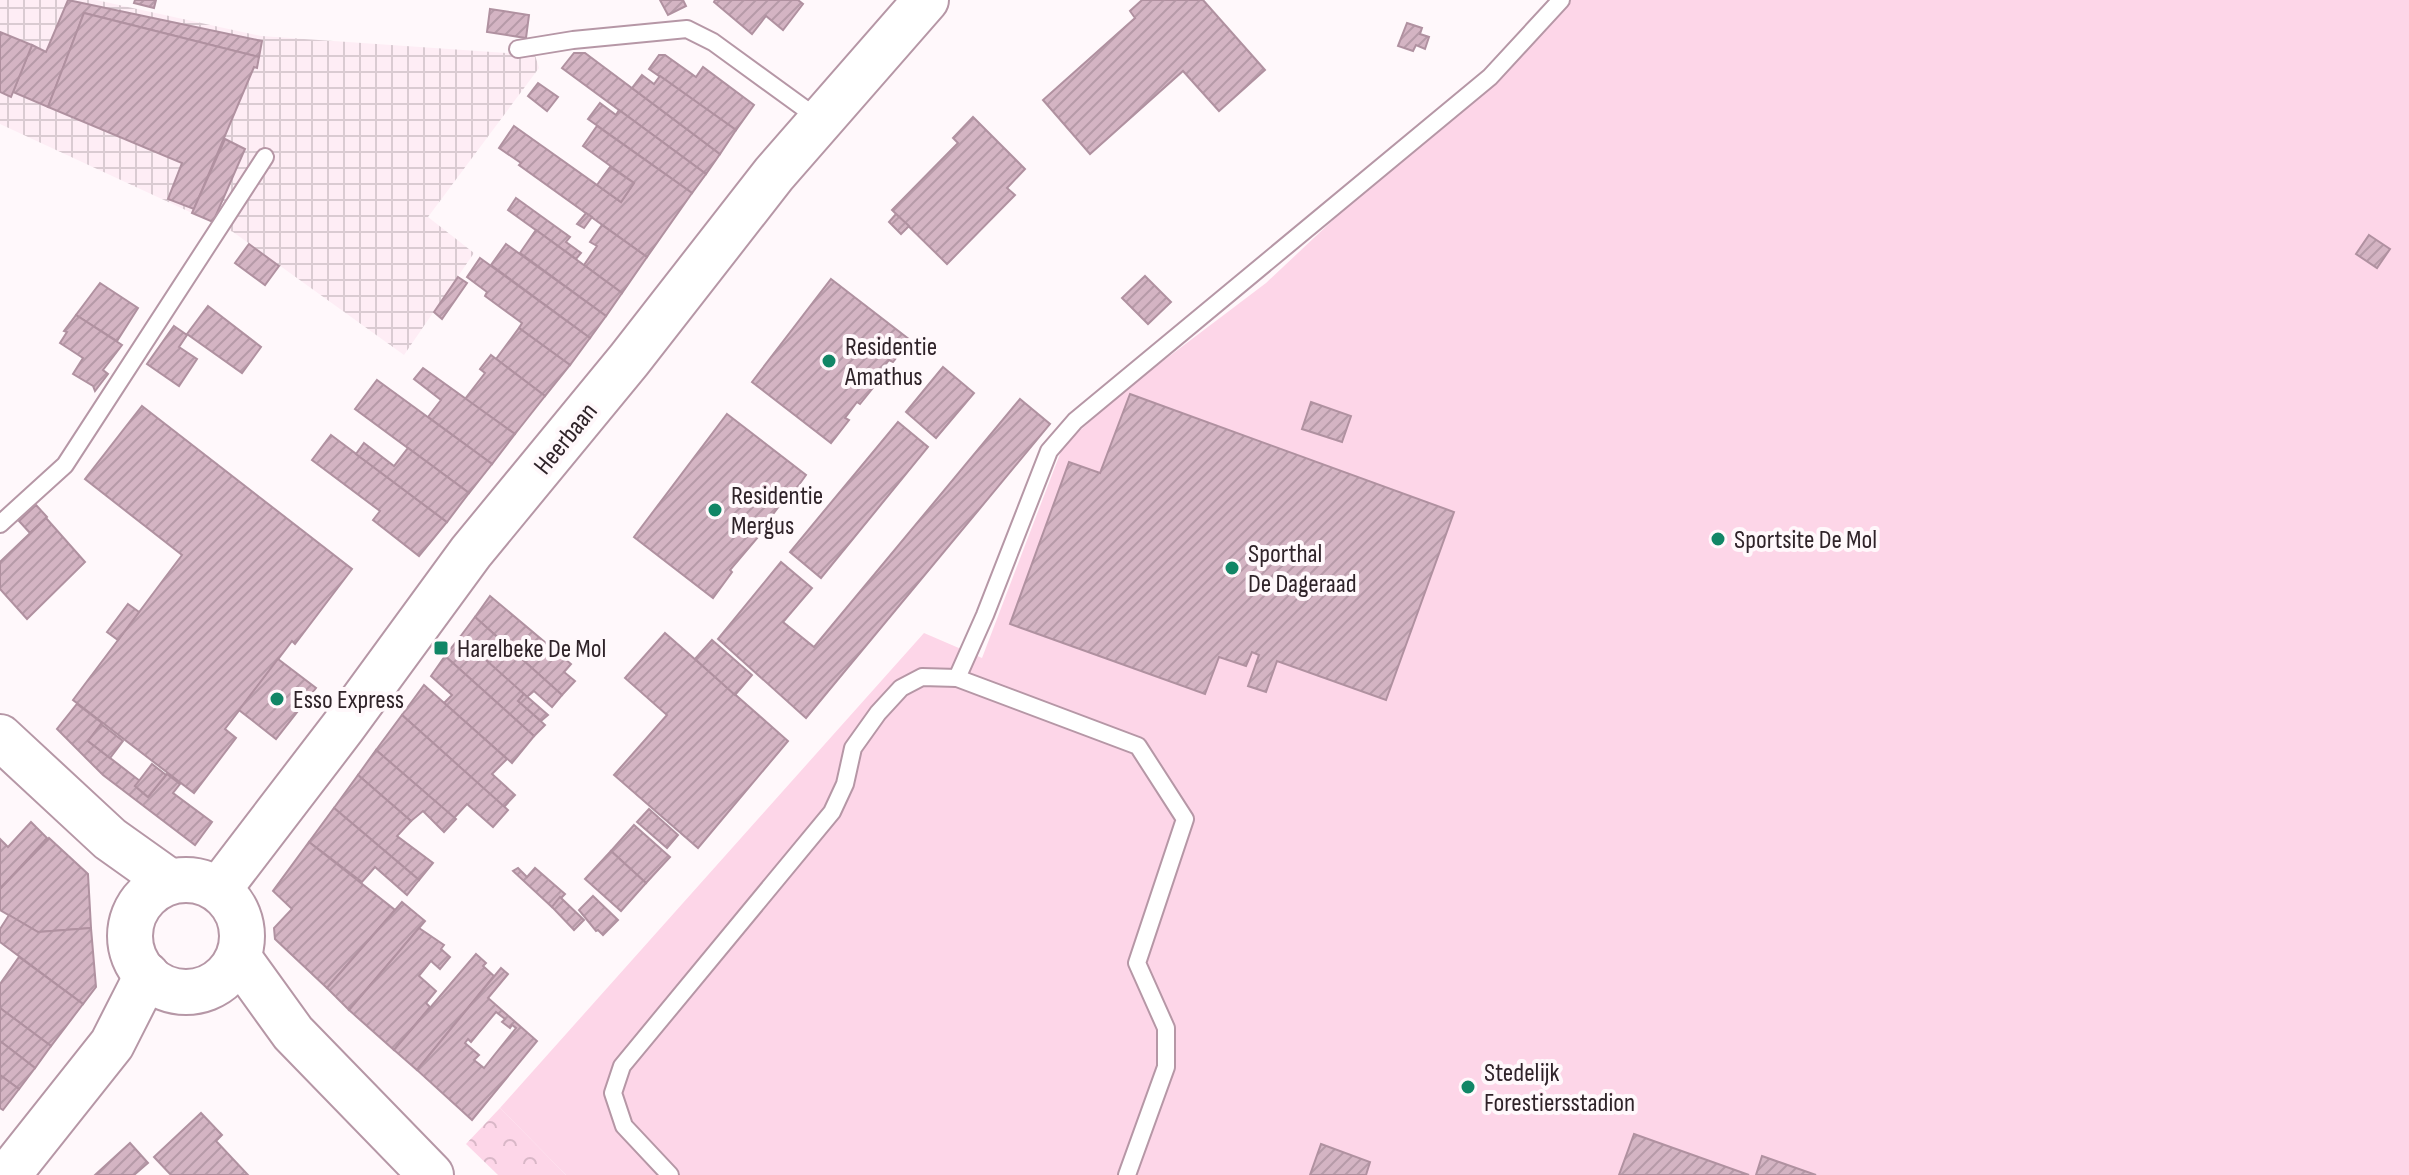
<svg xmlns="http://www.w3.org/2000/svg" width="2409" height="1175" viewBox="0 0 2409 1175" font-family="'Sofia Sans Condensed',sans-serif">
  <defs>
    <pattern id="industrial-grid" width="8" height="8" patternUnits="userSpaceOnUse" patternTransform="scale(2)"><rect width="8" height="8" fill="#feedf5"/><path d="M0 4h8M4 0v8" fill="none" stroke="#dacbd2"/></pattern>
    <pattern id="forest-crowns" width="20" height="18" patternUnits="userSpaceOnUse" patternTransform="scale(2)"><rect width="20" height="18" fill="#fdd6e8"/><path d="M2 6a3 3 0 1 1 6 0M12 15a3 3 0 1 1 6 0" fill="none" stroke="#d9b7c7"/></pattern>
    <pattern id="building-hatch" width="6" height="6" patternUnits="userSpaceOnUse" patternTransform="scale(2)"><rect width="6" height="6" fill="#d4b4c3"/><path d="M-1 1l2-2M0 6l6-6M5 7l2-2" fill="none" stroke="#b69aa8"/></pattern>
  </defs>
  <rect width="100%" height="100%" fill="#fff8fb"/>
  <polygon fill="url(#industrial-grid)" points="0,0 96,0 261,36 535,55 539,68 428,217 474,253 404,355 233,232 0,124"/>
  <polygon fill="url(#forest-crowns)" points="500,1108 566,1175 498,1175 466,1144"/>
  <polygon fill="#fdd6e8" points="1567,0 2409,0 2409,1175 566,1175 500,1108 924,633 982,658 1063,446 1122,392 1266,283"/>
  <g fill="url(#building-hatch)" stroke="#b091a0" stroke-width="2" fill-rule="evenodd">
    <polygon points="68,0 262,41 259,57 84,13 48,107 13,92 32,45 46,52"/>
    <polygon points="135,0 156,0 154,8 134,3"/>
    <polygon points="660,0 683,0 686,6 668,15"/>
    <polygon points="715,0 798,0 803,4 783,30 766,16 752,34 714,2"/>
    <polygon points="1142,0 1203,0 1265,70 1219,111 1183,71 1090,154 1043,100 1135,18 1130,11"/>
    <polygon points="490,9 529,15 526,38 487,32"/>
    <polygon points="84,13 259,57 257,68 254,67 194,209 168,199 182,163 48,107"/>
    <polygon points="1407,23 1422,28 1420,34 1429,37 1425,49 1416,45 1413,51 1398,46"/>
    <polygon points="0,32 32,45 11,97 0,92"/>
    <polygon points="574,53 585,53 720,154 706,174 562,68"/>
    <polygon points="659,55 665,55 696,77 703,67 754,105 736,130 649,69"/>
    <polygon points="642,75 654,84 660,76 736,130 720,154 632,88"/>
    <polygon points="538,83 558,97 547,111 528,96"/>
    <polygon points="600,103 616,115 619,110 706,174 692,193 588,119"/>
    <polygon points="973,117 1025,169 1007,188 1015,195 947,264 892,210 958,143 953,138"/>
    <polygon points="514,126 621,202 634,183 583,146 597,126 692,193 647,257 519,165 521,163 499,148"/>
    <polygon points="225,139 245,149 213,222 192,213"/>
    <polygon points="610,167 634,183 621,202 597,185"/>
    <polygon points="516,198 570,237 566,242 581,253 576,259 508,210"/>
    <polygon points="586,213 592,217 584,228 577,224"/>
    <polygon points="896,214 909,226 901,234 889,222"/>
    <polygon points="602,225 647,257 622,293 584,265 597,246 590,242"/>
    <polygon points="536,230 622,293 606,316 520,253"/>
    <polygon points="2369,235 2390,249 2377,268 2356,254"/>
    <polygon points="249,244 279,266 265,285 235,263"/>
    <polygon points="506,244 606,316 590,338 491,265"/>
    <polygon points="480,258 590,338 570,365 519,328 522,323 485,296 487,292 467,277"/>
    <polygon points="1145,276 1171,302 1148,324 1122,298"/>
    <polygon points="458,277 467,283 442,319 434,312"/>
    <polygon points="831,279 910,340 893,362 889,360 877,376 880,379 860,404 857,402 845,418 849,420 831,443 752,382"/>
    <polygon points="100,283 138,308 117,341 76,315"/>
    <polygon points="208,306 261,347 242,373 187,334"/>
    <polygon points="76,315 122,345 103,370 108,374 95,391 93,386 73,374 83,358 60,343 67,332 64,331"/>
    <polygon points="174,326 187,335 179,347 197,359 179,386 147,364"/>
    <polygon points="519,328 570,365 545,396 496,359"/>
    <polygon points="491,355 545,396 515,434 465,399 485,373 480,369"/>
    <polygon points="943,367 974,393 936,438 906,412"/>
    <polygon points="423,368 515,434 492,464 428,417 441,400 414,379"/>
    <polygon points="377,380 492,464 469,493 355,409"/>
    <polygon points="1130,394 1454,512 1386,700 1277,661 1266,692 1248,686 1259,655 1252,652 1246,666 1219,657 1205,694 1010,624 1069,462 1100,473"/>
    <polygon points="1020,399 1050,424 806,718 718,639 781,562 812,588 783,622 814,647"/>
    <polygon points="1311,402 1351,416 1342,442 1302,429"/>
    <polygon points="142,406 352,569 295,644 292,641 225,729 236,738 194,793 73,700 182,555 85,479"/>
    <polygon points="727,414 806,475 788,500 785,498 768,521 770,523 730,570 732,572 713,598 634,537"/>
    <polygon points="898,422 928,447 821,578 790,552"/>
    <polygon points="331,435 447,522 419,556 373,520 380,511 312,460"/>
    <polygon points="364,443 394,466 408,448 469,493 447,522 356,454"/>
    <polygon points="36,505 47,517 30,533 19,521"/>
    <polygon points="46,518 85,562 27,619 0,589 0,562"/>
    <polygon points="490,596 571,664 564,672 575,681 562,695 475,617"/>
    <polygon points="128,604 139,612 118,640 107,632"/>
    <polygon points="475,617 562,695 552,707 534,691 527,697 460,637"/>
    <polygon points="665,633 788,741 698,848 614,775 667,715 625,678"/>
    <polygon points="460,637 524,694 518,701 545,725 534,736 445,656"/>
    <polygon points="712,640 752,675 735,695 695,659"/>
    <polygon points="445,656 534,736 512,763 444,703 452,695 431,676"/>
    <polygon points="278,659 316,688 276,739 239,710"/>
    <polygon points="424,685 507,759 492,774 515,795 504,807 402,715"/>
    <polygon points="524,694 548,715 541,721 518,701"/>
    <polygon points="77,704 102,723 88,741 140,781 135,786 148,797 167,774 180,784 173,793 212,822 195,845 103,775 57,729"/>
    <polygon points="402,715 508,810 493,827 467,804 454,818 376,750"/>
    <polygon points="101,724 123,741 110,758 88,741"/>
    <polygon points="376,750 456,819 444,832 423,811 411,821 358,775"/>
    <polygon points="152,764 166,775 148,797 135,786"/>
    <polygon points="358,775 411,821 397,836 433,863 419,880 334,808"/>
    <polygon points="334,808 419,880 407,895 375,867 362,882 309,842"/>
    <polygon points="649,809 678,835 667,848 637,822"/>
    <polygon points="31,822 47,838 0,889 0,839 8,847"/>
    <polygon points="634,825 670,857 646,883 611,851"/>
    <polygon points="49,838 88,874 91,928 38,932 0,910 0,889"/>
    <polygon points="309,842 395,910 327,988 275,939 274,928 292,909 273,891"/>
    <polygon points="611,851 646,883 621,911 585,879"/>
    <polygon points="518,868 527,877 535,868 565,894 552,907 513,871"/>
    <polygon points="593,896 618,920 603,935 598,930 596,931 579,910"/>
    <polygon points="560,897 584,920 574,930 552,907"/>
    <polygon points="402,902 425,921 349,1010 327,988"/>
    <polygon points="9,915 38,932 91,928 96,987 83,1004 0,942 0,929"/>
    <polygon points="419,928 444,945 441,949 450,957 440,969 431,961 419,976 436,991 426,1003 430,1007 394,1050 349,1010"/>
    <polygon points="476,954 486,963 483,966 494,976 417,1070 394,1050"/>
    <polygon points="19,957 83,1004 51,1046 0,1008 0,984"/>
    <path d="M 501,968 L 508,974 L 488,998 L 537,1041 L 472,1120 L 417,1070 ZM 496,1012 L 505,1019 L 502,1022 L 510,1028 L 512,1025 L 516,1028 L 484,1068 L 474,1060 L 479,1055 L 465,1043 L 468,1039 L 471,1042 Z"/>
    <polygon points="0,1008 51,1046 35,1068 0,1041"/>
    <polygon points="0,1041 35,1068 19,1089 0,1075"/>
    <polygon points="0,1075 19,1089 3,1110 0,1108"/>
    <polygon points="201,1113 222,1135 216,1141 248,1175 171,1175 154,1157"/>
    <polygon points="1634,1134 1749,1175 1619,1175"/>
    <polygon points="130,1143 148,1163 134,1175 95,1175"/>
    <polygon points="1321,1144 1370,1162 1366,1175 1310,1175"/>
    <polygon points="1762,1156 1816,1175 1756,1175"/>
  </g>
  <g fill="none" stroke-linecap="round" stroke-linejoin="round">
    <g stroke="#b697a6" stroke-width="20">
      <g id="lane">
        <polyline points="518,49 573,40 687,29 713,42 819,119"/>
        <polyline points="0,524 65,465 265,157"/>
        <polyline points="957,678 985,615 1049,451 1075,421 1490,77 1561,0"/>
        <polyline points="670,1175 624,1126 613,1093 622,1066 832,812 845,784 853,748 878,713 901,688 922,677 957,678 1138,746 1185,819 1137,963 1166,1028 1166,1067 1127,1175"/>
      </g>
    </g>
    <g stroke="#b697a6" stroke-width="48">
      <g id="secondary">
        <polyline points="0,737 110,839 169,881"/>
        <circle cx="186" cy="936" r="56"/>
        <polyline points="219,889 343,727 471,552 629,360 774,174 926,0"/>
        <polyline points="239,958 293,1033 431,1175"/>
        <polyline points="8,1175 112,1044 147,975"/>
      </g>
    </g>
    <use href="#lane" stroke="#fff" stroke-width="16"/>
    <use href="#secondary" stroke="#fff" stroke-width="44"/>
  </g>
  <g fill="#118666" stroke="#fff8fb" stroke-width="3">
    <circle cx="829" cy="361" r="8"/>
    <circle cx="715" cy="510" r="8"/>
    <circle cx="1718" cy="539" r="8"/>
    <circle cx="1232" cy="568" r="8"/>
    <rect x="433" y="640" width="16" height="16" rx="4"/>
    <circle cx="277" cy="699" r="8"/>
    <circle cx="1468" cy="1087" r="8"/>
  </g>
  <g text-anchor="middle" stroke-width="8" stroke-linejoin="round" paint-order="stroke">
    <g font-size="26" fill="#2f2329" stroke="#fff8fb" text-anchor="start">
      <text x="845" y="355">Residentie<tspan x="845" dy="30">Amathus</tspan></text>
      <text x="731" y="504">Residentie<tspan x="731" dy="30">Mergus</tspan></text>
      <text x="1734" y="548">Sportsite De Mol</text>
      <text x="1248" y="562">Sporthal<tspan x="1248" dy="30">De Dageraad</tspan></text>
      <text x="457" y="657">Harelbeke De Mol</text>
      <text x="293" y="708">Esso Express</text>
      <text x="1484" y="1081">Stedelijk<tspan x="1484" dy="30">Forestiersstadion</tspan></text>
    </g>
    <g font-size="26" fill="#2f2329" stroke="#fff8fb">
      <text transform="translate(565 438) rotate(-51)" y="9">Heerbaan</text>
    </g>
  </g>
</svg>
